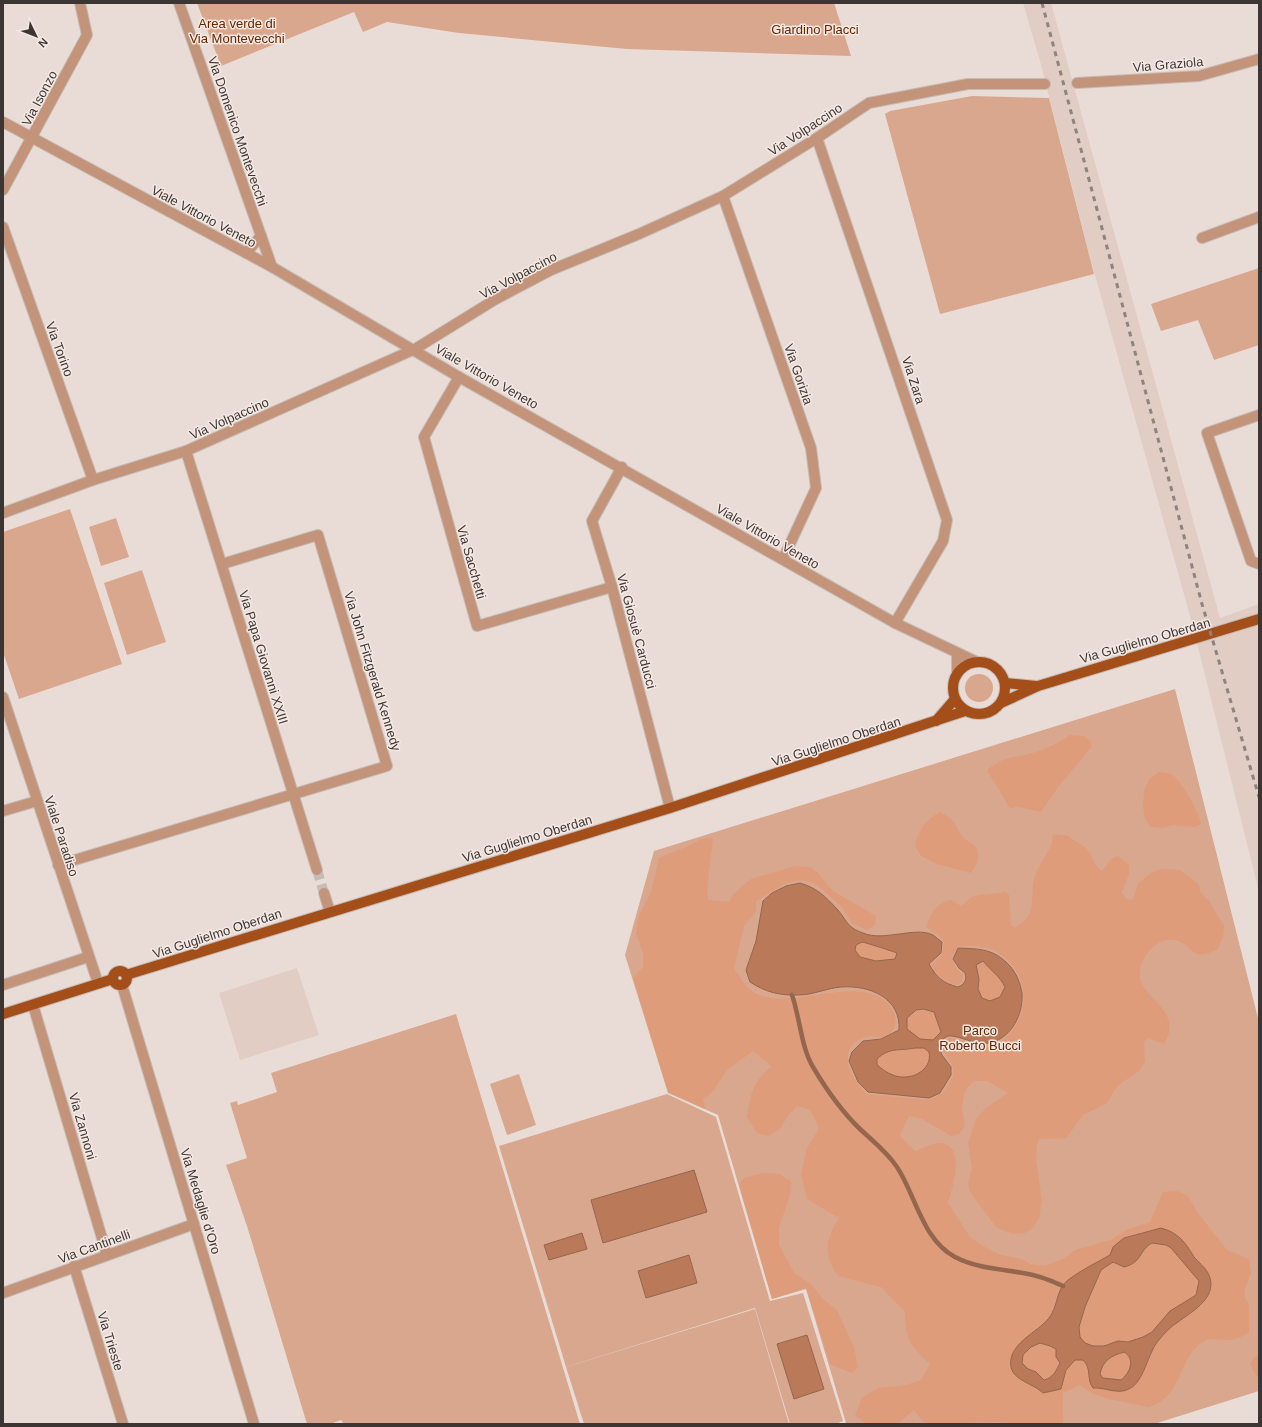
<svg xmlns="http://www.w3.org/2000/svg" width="1262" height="1427" viewBox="0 0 1262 1427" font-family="Arial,sans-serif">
  <rect width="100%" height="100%" fill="#e9dcd6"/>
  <g fill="#e1cdc4">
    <polygon points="1023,3 1051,3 1220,618 1259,604 1259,892 1192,623 1090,257 1040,61"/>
    <polygon points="297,968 319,1035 240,1060 219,993"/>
  </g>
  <g fill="#d9a78e">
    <polygon points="197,3 834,3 851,56 627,49 459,33 387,22 363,32 354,12 221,66"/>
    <polygon points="972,96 1049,98 1094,274 940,314 885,114 890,111"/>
    <polygon points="1259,268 1259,345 1214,360 1198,320 1161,331 1151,304"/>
    <polygon points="70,509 122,664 19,699 3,652 3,532"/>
    <polygon points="116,518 129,557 101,566 89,527"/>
    <polygon points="142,570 166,642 127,655 104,583"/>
    <circle cx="979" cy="688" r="14"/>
    <polygon points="1175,689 1259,1022 1259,1391 1154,1424 843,1424 846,1423 806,1289 772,1299 718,1115 668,1093 625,955 654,851"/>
    <polygon points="456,1014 580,1424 344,1424 341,1420 330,1424 307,1424 247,1226 226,1165 247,1158 230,1103 237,1101 238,1105 277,1092 271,1073"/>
    <polygon points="519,1074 536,1125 507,1135 490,1084"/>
    <polygon points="667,1094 716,1117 770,1301 803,1293 843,1421 835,1424 790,1424 755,1308 566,1367 499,1146"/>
    <polygon points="755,1309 789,1424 584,1424 566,1367"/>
  </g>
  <g fill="#de9c7a" fill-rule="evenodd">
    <path d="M 1070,735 L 1084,736 L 1091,741 L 1091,748 L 1058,787 L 1041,812 L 1018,807 L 1010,808 L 987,770 C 1007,754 1015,759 1036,752 C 1048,748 1060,742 1070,735 Z"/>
    <path d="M 1159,772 C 1164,773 1169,772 1174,776 C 1182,783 1200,813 1201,824 L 1196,827 L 1173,825 L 1163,828 L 1151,827 L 1145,819 L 1143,806 L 1144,792 L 1149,779 Z"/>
    <path d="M 940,812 C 959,822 952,824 963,837 C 966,841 971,842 974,845 C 983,854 977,865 971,873 L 937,864 L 921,856 L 915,846 C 919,829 925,821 940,812 Z"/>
    <path d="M 1053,834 L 1069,836 C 1074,842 1083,844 1087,849 C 1094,858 1092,864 1102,871 L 1111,859 L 1118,856 L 1129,865 L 1129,874 L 1122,892 L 1126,899 L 1133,900 L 1138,884 L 1151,873 L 1162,869 L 1180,870 L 1199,885 L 1201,893 L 1209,901 L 1224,926 L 1223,937 L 1218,949 C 1211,952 1205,956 1198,954 C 1190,952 1188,945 1181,942 C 1162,932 1143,953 1140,970 C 1135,998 1186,1008 1164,1044 L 1148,1038 L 1144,1042 L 1145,1062 L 1139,1071 L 1117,1086 L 1107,1103 L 1083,1115 L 1066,1138 L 1039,1139 L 1037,1144 L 1036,1160 L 1042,1201 L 1039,1218 L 1033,1228 L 1025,1233 L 1013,1234 L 997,1228 L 970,1192 L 968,1182 L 972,1169 L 968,1143 L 976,1119 L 986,1108 L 1008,1093 L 987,1081 L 974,1081 L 967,1088 L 964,1095 L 962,1107 L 965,1126 L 959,1134 L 951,1136 L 922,1119 L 909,1116 L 900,1135 L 909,1146 L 916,1151 C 923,1148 933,1143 940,1143 C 967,1146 952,1188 948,1203 L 970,1237 L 983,1246 L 1001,1255 L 1021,1259 L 1031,1264 L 1045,1266 L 1065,1258 L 1075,1250 L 1110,1240 L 1129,1229 L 1150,1222 L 1163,1192 L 1177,1191 L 1188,1196 L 1197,1212 L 1227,1250 L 1249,1259 L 1251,1273 L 1245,1288 L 1245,1298 L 1249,1305 L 1249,1333 C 1244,1335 1238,1339 1232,1340 C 1222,1341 1210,1336 1201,1343 C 1177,1360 1183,1398 1148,1407 C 1128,1402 1094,1399 1080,1385 L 1063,1393 L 1063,1424 L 1006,1424 L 1000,1422 L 925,1424 L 914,1410 L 897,1424 L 866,1424 L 855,1415 L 862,1398 L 878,1388 L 906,1385 L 921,1380 L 930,1364 C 909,1344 906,1341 905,1312 L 881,1287 L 838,1276 C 823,1253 825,1241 839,1218 L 807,1199 L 801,1174 L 807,1148 L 819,1128 L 810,1110 L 797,1106 L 787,1117 L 780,1129 L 768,1136 L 757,1133 L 747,1117 C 750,1096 753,1079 772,1067 L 753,1051 L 728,1069 L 710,1095 L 703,1098 L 705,1109 L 668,1092 L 633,977 L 643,967 L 643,952 L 636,934 L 639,916 L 651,892 L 659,858 C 668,853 677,851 686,847 C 698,842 697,838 713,838 L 707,889 L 708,900 L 729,902 L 733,894 L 751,879 L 796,866 L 810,867 L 818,873 L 833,891 L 876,916 L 875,925 L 867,930 L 852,923 L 841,906 L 814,883 L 801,880 L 786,883 L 756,901 L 756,912 L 744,926 L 734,969 C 739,975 744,984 749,989 C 781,1017 855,971 888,1003 C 898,1014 900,1032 883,1037 C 877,1038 870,1035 865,1037 C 834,1049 851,1078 867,1094 L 928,1100 L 943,1093 L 953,1077 L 953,1067 L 941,1047 L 949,1038 C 967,1039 979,1051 999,1043 C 1004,1041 1009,1034 1012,1030 C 1033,1005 1024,968 997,952 C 986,945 970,946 958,946 L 951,958 L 957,969 L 963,974 L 962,982 L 957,985 C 944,982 938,977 931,965 L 942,955 L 944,942 L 939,936 L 926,927 C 932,913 935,904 951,900 L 961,906 L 973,896 L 1006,892 L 1009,895 L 1011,925 L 1015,928 C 1019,925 1024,921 1027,918 C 1035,906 1031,888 1035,876 C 1040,861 1053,850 1053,834 ZM 1152,1230 L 1177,1234 C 1185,1241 1189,1250 1196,1258 C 1199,1263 1205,1267 1208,1272 C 1223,1298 1182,1316 1168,1330 C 1156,1342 1148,1356 1143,1372 L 1102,1387 L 1093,1388 C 1086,1379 1092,1368 1083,1360 L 1075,1360 L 1066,1370 L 1064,1381 L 1043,1393 L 1037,1386 L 1021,1380 L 1018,1344 L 1049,1318 L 1056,1308 L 1060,1291 L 1066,1281 L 1110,1255 C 1118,1235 1135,1237 1152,1230 Z"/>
    <path d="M 862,942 C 867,943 895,951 897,953 L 895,959 L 876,961 L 860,957 L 855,950 L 856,945 Z"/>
    <path d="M 983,961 C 991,971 1000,976 1005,987 L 1000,997 L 990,1001 L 982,998 L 978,989 L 979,979 L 976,964 Z"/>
    <polygon points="923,1009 934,1012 941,1032 933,1040 920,1039 907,1029 907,1018 916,1010"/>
    <path d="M 915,1048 L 924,1048 L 929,1052 C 932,1071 910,1082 893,1075 C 887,1073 882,1069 877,1065 L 877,1059 C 889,1047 900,1051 915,1048 Z"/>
    <polygon points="763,1173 780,1174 791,1182 790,1195 779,1228 779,1245 795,1274 811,1284 823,1299 837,1310 854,1347 858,1367 852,1373 830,1364 806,1288 772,1299 739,1184 744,1178"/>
    <polygon points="1152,1243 1166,1245 1171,1248 1196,1276 1199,1281 1196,1295 1170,1311 1152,1332 1143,1337 1128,1342 1118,1341 1104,1346 1093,1346 1085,1343 1080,1337 1079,1327 1085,1307 1101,1270 1113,1262 1117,1265 1140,1257 1143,1250"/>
    <path d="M 1040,1343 L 1050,1346 L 1056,1349 L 1056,1357 L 1060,1363 C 1056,1371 1053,1378 1044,1380 C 1037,1373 1028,1370 1022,1363 L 1023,1355 L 1031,1347 Z"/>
    <path d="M 1124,1352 C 1136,1359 1130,1373 1121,1380 L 1103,1378 L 1100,1374 C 1103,1360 1111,1356 1124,1352 Z"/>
    <polygon points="1255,1356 1259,1356 1259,1378 1255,1374 1250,1363"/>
  </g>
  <g fill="#ba7a59" stroke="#94664e" fill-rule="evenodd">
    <path d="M 800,883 C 817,888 825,896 837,909 C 847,920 846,927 863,933 C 883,942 916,926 933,935 C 936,937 939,940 942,942 L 941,953 L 929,964 C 937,978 943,983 958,987 C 965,984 967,980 965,973 L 959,968 L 953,959 L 958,948 C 977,949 991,948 1006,962 C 1015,970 1020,981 1022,993 C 1024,1018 1006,1047 979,1043 C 970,1042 956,1035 949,1036 C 945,1036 941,1042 938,1045 L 942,1055 L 951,1067 L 951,1075 L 940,1093 L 929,1098 L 868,1092 L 858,1082 L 849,1061 L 852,1052 L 863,1041 L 881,1039 L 899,1030 C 901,998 870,985 841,987 C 827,988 813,995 799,995 C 781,996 765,992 750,982 L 746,970 L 756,941 L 763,901 L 772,893 L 786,886 ZM 862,942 C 867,943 895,952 897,953 L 895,959 L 876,961 L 860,957 L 855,950 L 856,945 ZM 983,961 C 991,971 1000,976 1005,987 L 1000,997 L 990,1001 L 982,998 L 978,989 L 979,979 L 976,965 ZM 923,1009 L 934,1012 L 941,1032 L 933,1040 L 920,1039 L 907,1029 L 907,1018 L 916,1010 ZM 915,1048 L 924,1048 L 929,1052 C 933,1071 909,1082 893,1075 C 887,1073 882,1069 877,1065 L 877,1059 C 889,1047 900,1051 915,1048 Z"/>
    <polygon points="694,1170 707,1212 603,1243 591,1200"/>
    <path d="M 1161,1228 C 1179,1233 1185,1242 1194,1257 C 1198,1262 1205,1267 1208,1273 C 1220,1296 1193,1311 1178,1322 C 1170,1327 1164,1334 1158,1341 C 1147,1355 1144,1382 1129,1389 C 1117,1395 1105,1387 1093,1388 C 1086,1379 1092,1368 1083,1360 L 1075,1360 L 1066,1370 L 1061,1389 L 1043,1393 C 1034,1384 1013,1380 1011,1367 C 1007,1344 1037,1333 1049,1318 C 1058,1307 1056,1289 1068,1280 C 1081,1270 1096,1263 1110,1255 L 1113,1247 L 1124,1238 ZM 1152,1243 L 1166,1245 L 1171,1248 L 1199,1281 L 1196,1295 L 1170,1311 L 1152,1332 L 1143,1337 L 1128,1342 L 1118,1341 L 1104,1346 L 1093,1346 L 1085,1343 L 1080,1337 L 1079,1327 L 1085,1307 L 1101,1270 L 1113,1262 L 1124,1267 C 1143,1262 1138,1251 1152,1243 ZM 1040,1343 L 1050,1346 L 1056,1349 L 1056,1357 L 1060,1363 C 1056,1371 1053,1378 1044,1380 L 1036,1372 L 1028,1369 L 1022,1363 L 1023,1355 L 1031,1347 ZM 1124,1352 C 1136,1359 1130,1373 1121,1380 L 1103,1378 L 1100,1374 C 1103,1360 1111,1356 1124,1352 Z"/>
    <polygon points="582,1233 587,1249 549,1260 544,1245"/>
    <polygon points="689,1255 697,1283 646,1298 638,1271"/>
    <polygon points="807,1335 824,1389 794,1399 777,1344"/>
  </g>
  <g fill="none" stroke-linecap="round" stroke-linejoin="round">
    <path stroke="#94664e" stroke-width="4.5" d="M 792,995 C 800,1018 801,1047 813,1067 C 826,1089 842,1112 861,1130 C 874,1142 887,1152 897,1167 C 916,1196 922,1239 955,1257 C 976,1268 1000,1269 1023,1273 C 1037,1275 1050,1280 1063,1286"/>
    <polyline stroke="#c6bbb5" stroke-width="10" stroke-dasharray="10 5" stroke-linecap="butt" points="317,870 324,893"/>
    <g stroke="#c6bbb5" stroke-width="12">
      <g id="minor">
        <polyline points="179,3 272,267"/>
        <polyline points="1077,83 1199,76 1259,59"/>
        <polyline points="3,122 272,267 459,377 895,623 977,662"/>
        <polyline points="817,138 947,520 943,541 895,623"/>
        <polyline points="3,190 87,35 80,3"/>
        <polyline points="723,196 811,448 816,488 783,559"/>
        <polyline points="3,227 93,480"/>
        <polyline points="1202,238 1259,217"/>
        <polyline points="246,253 261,236"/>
        <polyline points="459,377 424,437 477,626 612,587"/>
        <polyline points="1259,415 1207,433 1251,561 1259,564"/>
        <polyline points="186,451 317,870"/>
        <polyline points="622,467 592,521 612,587 670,808"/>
        <polyline points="3,513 93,480 186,451 415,349 496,299 551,270 639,234 723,196 817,138 869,103 968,84 1045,84"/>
        <polyline points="957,653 957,674"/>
        <polyline points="3,697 98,983"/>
        <polyline points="3,811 37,801"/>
        <polyline points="58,865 387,766 318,535 222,564"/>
        <polyline points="324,893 330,912"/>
        <polyline points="3,985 88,957"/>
        <polyline points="122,985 254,1424"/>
        <polyline points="33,1005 107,1255"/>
        <polyline points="74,1266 123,1424"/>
        <polyline points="3,1293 194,1224"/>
      </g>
    </g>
    <g stroke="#c6bbb5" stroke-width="12">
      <g id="major">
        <circle cx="979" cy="688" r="26"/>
        <polyline points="1005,683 1036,686"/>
        <polyline points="1001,703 1038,686 1259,619"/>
        <polyline points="936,721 955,699"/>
        <circle cx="120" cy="978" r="7"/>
        <polyline points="126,975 670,808 965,711"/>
        <polyline points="3,1014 113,979"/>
      </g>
    </g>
    <use href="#minor" stroke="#c3937a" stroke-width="10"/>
    <use href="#major" stroke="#a44e19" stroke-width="10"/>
    <polyline stroke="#8c847f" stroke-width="3" stroke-dasharray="5 5" stroke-linecap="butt" points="1042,3 1202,604 1259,797"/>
  </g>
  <g text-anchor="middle" stroke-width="3" stroke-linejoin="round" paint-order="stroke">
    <g font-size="13" fill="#622700" stroke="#f6e9e3">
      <text x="237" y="28">Area verde di<tspan x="237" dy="15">Via Montevecchi</tspan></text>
      <text x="815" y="34">Giardino Placci</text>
      <text x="980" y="1035">Parco<tspan x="980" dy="15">Roberto Bucci</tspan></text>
    </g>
    <g font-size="13" fill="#3b3633" stroke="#f6e9e3">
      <text transform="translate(1168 64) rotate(-5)" y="5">Via Graziola</text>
      <text transform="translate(39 98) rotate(-62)" y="5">Via Isonzo</text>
      <text transform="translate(805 129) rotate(-33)" y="5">Via Volpaccino</text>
      <text transform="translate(238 131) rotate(71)" y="5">Via Domenico Montevecchi</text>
      <text transform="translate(204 216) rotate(28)" y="5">Viale Vittorio Veneto</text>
      <text transform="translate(518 275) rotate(-28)" y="5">Via Volpaccino</text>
      <text transform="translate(60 349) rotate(70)" y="5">Via Torino</text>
      <text transform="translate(799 374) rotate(71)" y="5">Via Gorizia</text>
      <text transform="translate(487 376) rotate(30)" y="5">Viale Vittorio Veneto</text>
      <text transform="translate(914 380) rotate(72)" y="5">Via Zara</text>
      <text transform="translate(229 418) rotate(-24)" y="5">Via Volpaccino</text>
      <text transform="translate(768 536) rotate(30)" y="5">Viale Vittorio Veneto</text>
      <text transform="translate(472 562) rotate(74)" y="5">Via Sacchetti</text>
      <text transform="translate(637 631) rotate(75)" y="5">Via Giosuè Carducci</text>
      <text transform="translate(1145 640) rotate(-16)" y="5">Via Guglielmo Oberdan</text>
      <text transform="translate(264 657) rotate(73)" y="5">Via Papa Giovanni XXIII</text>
      <text transform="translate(373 671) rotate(73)" y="5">Via John Fitzgerald Kennedy</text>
      <text transform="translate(836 741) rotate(-18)" y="5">Via Guglielmo Oberdan</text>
      <text transform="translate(62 836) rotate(72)" y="5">Viale Paradiso</text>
      <text transform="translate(527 838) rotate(-17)" y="5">Via Guglielmo Oberdan</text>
      <text transform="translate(217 933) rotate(-18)" y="5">Via Guglielmo Oberdan</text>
      <text transform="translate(83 1126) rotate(74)" y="5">Via Zannoni</text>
      <text transform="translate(201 1201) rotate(73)" y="5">Via Medaglie d'Oro</text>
      <text transform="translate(94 1246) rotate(-20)" y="5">Via Cantinelli</text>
      <text transform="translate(111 1341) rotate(73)" y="5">Via Trieste</text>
    </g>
  </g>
  <rect width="1262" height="1427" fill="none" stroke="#3b3633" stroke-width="8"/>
  <g transform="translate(36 36) rotate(133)" stroke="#f6e9e3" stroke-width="3" paint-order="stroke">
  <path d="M0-3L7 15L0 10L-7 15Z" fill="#3b3633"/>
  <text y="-6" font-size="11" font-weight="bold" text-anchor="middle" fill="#3b3633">N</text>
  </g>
</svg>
